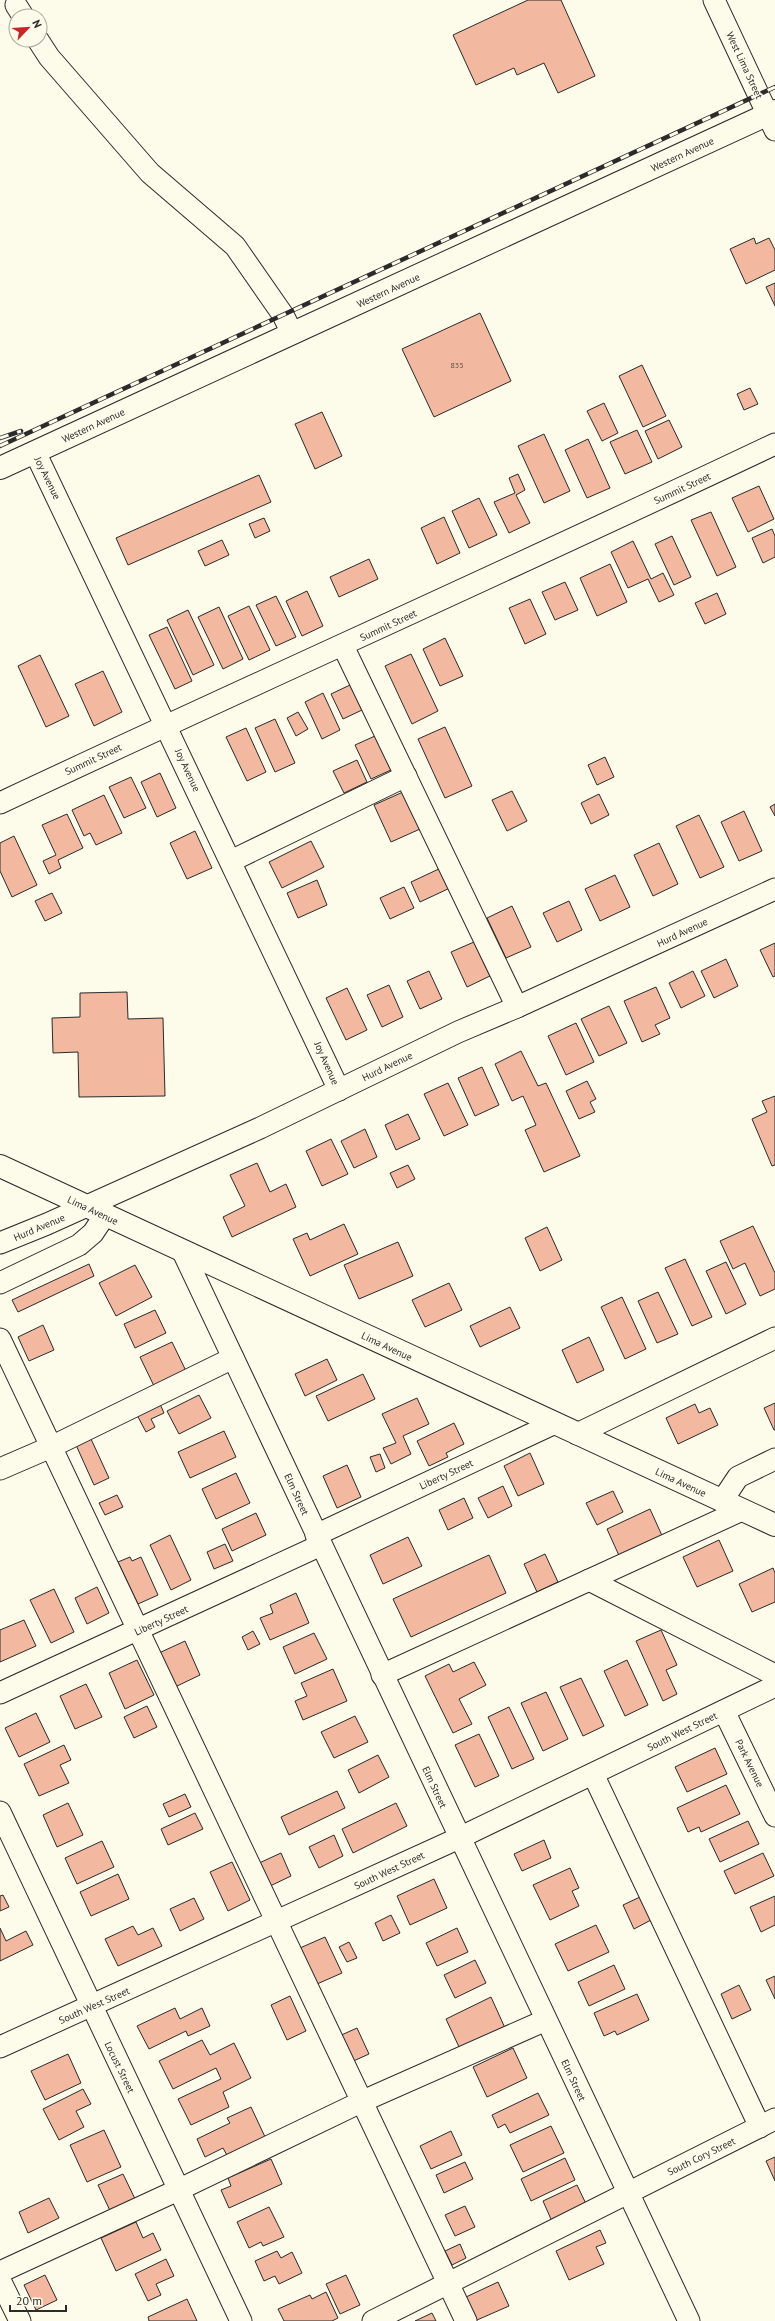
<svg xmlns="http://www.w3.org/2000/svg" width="775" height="2321" viewBox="0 0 775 2321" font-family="'PT Sans',sans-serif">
  <rect width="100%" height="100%" fill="#fdfbea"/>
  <g fill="#f2b8a0" stroke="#2b2b2b">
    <polygon points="528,0 561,0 595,76 558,93 544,63 517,75 514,68 476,85 453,35"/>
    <polygon points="754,238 756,244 769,238 775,250 775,270 746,284 730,249"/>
    <polygon points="775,283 775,306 766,287"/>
    <polygon points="480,313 511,381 434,417 402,349"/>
    <polygon points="642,365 666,416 643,427 619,376"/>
    <polygon points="750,388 758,404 744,410 737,394"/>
    <polygon points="604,403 618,433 602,441 587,411"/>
    <polygon points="322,412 342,456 315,469 295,424"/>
    <polygon points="669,420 682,447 658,459 645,431"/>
    <polygon points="637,430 652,462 625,474 610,442"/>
    <polygon points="544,434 570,491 544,503 518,446"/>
    <polygon points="588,439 610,488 587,498 565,450"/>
    <polygon points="518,474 525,490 516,495 530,523 509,533 494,502 515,493 509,478"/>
    <polygon points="259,475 271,502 128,565 116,538"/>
    <polygon points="759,486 774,519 748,532 732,498"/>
    <polygon points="479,498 497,535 469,548 452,511"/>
    <polygon points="711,512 736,567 717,576 691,520"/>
    <polygon points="444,517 460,553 437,564 421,528"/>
    <polygon points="264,518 270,531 255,538 249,524"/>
    <polygon points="772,529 775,536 775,557 763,563 752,538"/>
    <polygon points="672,536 691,577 674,585 655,544"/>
    <polygon points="222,540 229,555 205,566 198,551"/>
    <polygon points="633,541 651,579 663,573 674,595 659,602 648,579 628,588 611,552"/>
    <polygon points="369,559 378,579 339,597 330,577"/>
    <polygon points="610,564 627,602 597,616 580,578"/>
    <polygon points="565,582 578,610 555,620 542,592"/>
    <polygon points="307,591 323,626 302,636 286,601"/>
    <polygon points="717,593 726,614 705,624 695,603"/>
    <polygon points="276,596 296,637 276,646 256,605"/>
    <polygon points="530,599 546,634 525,644 509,608"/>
    <polygon points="249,606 270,650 249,660 228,616"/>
    <polygon points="219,607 243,659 223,669 198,617"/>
    <polygon points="188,610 214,665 193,675 167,620"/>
    <polygon points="167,627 192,681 175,689 149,635"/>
    <polygon points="445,638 463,676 440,686 423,649"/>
    <polygon points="411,654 438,711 412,724 385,666"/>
    <polygon points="40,655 69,716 46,727 18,666"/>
    <polygon points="103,671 122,712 94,726 75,684"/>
    <polygon points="350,685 362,710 343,719 331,694"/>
    <polygon points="323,693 340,730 322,739 305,702"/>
    <polygon points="298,712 308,729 296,736 287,718"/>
    <polygon points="275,719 295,763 275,772 255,728"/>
    <polygon points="445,727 472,786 445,798 418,739"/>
    <polygon points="246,728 266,772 247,781 226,737"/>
    <polygon points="375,736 391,770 371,779 355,745"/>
    <polygon points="605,757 614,777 597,785 588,765"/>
    <polygon points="357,760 367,782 344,793 333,771"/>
    <polygon points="160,773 176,808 157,817 141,782"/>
    <polygon points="131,777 146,808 124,818 109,787"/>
    <polygon points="512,791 527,821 507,831 492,800"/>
    <polygon points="403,792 420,829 391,842 374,805"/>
    <polygon points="599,794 609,815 591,824 581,803"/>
    <polygon points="104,795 122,833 96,845 90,833 84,836 72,810"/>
    <polygon points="775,804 775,816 770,807"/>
    <polygon points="744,811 762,851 739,861 721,822"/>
    <polygon points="67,814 83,848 58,860 61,868 49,874 43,861 56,855 42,825"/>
    <polygon points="699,815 724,867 700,878 676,826"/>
    <polygon points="195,831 212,868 187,879 170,843"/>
    <polygon points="14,836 37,885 12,897 0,871 0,843"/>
    <polygon points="311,841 324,867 282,888 269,862"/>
    <polygon points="659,843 678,884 653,896 634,855"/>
    <polygon points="443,867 452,887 420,902 411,882"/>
    <polygon points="615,875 630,907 600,921 585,889"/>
    <polygon points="317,880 327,905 298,918 287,893"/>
    <polygon points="404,887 414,908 390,919 380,898"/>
    <polygon points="52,893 62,913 45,921 35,901"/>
    <polygon points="569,901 582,930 557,942 543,913"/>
    <polygon points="512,906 531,947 506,958 487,918"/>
    <polygon points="474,942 490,976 467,987 451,952"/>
    <polygon points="775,943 775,976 773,977 760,950"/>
    <polygon points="726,959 738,986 714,998 701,971"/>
    <polygon points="429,971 442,999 420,1009 407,981"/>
    <polygon points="693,971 705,996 681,1008 669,983"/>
    <polygon points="389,985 403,1017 382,1027 367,995"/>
    <polygon points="656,987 670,1018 655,1025 660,1034 642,1042 624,1001"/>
    <polygon points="347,988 367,1030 346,1040 326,998"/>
    <polygon points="127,992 128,1019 163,1018 165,1096 79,1097 78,1052 53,1053 52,1018 80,1017 80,993"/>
    <polygon points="609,1006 627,1043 599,1056 581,1019"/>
    <polygon points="576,1023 594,1062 566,1075 548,1036"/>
    <polygon points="521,1051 538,1086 546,1083 580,1156 544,1172 525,1130 536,1125 523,1096 512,1101 495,1064"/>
    <polygon points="482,1067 499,1105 475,1116 458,1078"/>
    <polygon points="587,1081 596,1099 590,1102 595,1112 579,1119 566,1091"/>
    <polygon points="448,1083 468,1125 444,1136 424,1094"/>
    <polygon points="775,1096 775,1165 772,1166 752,1119 767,1112 762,1101"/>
    <polygon points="408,1114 420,1139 396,1150 385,1125"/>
    <polygon points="365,1129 377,1157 354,1168 341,1141"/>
    <polygon points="331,1139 348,1174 322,1186 306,1151"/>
    <polygon points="257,1163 270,1192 286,1184 296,1207 232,1237 223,1217 245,1206 230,1175"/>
    <polygon points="408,1165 415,1179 397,1188 390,1173"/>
    <polygon points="344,1224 358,1254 310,1276 293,1239 307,1233 310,1240"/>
    <polygon points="753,1226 775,1273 775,1289 760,1296 745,1263 733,1269 720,1241"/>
    <polygon points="547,1227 562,1260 540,1271 525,1238"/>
    <polygon points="398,1242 413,1276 359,1299 344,1265"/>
    <polygon points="685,1259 712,1317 692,1326 665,1268"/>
    <polygon points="726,1262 746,1304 726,1314 706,1271"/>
    <polygon points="89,1264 94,1276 18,1312 12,1300"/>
    <polygon points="135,1265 152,1297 116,1316 99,1283"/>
    <polygon points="449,1283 462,1310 425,1327 412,1300"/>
    <polygon points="658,1292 678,1334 657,1343 638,1301"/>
    <polygon points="622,1297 646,1349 625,1359 601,1307"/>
    <polygon points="510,1307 520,1328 480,1347 470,1326"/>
    <polygon points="155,1310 166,1333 135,1348 124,1324"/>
    <polygon points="43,1325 54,1350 29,1361 18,1337"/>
    <polygon points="589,1337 604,1370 577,1383 562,1350"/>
    <polygon points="172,1342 186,1371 154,1386 140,1357"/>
    <polygon points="327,1359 337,1380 305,1396 295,1374"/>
    <polygon points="363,1374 375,1399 328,1421 316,1396"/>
    <polygon points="199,1395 211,1418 179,1434 167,1411"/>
    <polygon points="417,1398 429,1424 403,1436 411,1454 391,1464 383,1448 396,1443 382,1414"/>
    <polygon points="775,1403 775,1430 774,1430 764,1408"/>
    <polygon points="160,1404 164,1413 151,1419 155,1427 146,1432 137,1415"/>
    <polygon points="695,1404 699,1413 710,1408 718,1425 678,1444 666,1418"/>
    <polygon points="454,1423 464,1444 446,1453 448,1457 429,1466 417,1441"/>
    <polygon points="224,1431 236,1457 190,1478 178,1452"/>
    <polygon points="91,1439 109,1478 94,1485 76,1445"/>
    <polygon points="530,1453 544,1484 518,1496 504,1466"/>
    <polygon points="380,1454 385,1468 376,1472 370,1457"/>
    <polygon points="347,1465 361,1497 337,1508 323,1476"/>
    <polygon points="236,1473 250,1503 216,1519 202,1489"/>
    <polygon points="503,1486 512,1506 488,1518 478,1498"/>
    <polygon points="613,1491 623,1512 597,1525 586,1503"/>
    <polygon points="117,1495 123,1507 105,1515 99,1503"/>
    <polygon points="464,1498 473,1518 448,1530 439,1510"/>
    <polygon points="650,1509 664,1540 621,1560 607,1529"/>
    <polygon points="256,1513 266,1535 232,1551 222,1529"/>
    <polygon points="170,1535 191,1580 171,1590 150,1545"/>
    <polygon points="408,1537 422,1566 383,1584 370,1555"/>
    <polygon points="719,1540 733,1571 697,1587 683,1557"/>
    <polygon points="225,1544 233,1561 214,1569 207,1552"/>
    <polygon points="545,1554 558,1582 537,1592 524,1564"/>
    <polygon points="489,1555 506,1593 411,1637 393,1599"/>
    <polygon points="130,1557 132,1561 141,1557 158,1595 138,1604 118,1562"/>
    <polygon points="773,1568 775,1573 775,1602 752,1612 739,1584"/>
    <polygon points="97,1587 109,1613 87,1624 75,1598"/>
    <polygon points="54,1589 74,1632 51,1643 30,1600"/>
    <polygon points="296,1593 309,1623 270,1640 260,1618 273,1613 270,1605"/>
    <polygon points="24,1620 36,1646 0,1662 0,1630"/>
    <polygon points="661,1630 677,1665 666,1670 677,1694 663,1701 636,1641"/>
    <polygon points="253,1631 260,1644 248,1650 242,1637"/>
    <polygon points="314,1633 327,1659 295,1674 283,1647"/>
    <polygon points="185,1641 200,1675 175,1687 159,1653"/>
    <polygon points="137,1660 154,1695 125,1709 109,1673"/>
    <polygon points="627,1660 648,1705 625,1716 604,1671"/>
    <polygon points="474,1662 486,1685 459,1699 472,1724 453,1733 425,1676 449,1664 453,1672"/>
    <polygon points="333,1669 347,1701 303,1720 295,1701 307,1696 301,1683"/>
    <polygon points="581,1678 604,1726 583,1736 560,1687"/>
    <polygon points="86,1684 102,1717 75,1729 60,1696"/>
    <polygon points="546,1692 568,1739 543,1751 521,1703"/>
    <polygon points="147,1706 157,1727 134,1738 124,1717"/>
    <polygon points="509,1707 534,1759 512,1769 488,1717"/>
    <polygon points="36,1713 50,1742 19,1757 5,1728"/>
    <polygon points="355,1716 368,1742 334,1758 321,1732"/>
    <polygon points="479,1734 499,1776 475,1787 455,1745"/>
    <polygon points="64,1745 71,1760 60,1765 69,1783 39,1796 24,1764"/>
    <polygon points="715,1748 727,1774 687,1792 675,1767"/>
    <polygon points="378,1755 389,1777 359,1793 348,1770"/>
    <polygon points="726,1785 740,1814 701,1832 699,1827 688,1832 677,1808"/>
    <polygon points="337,1791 345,1808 289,1835 281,1817"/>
    <polygon points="185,1794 191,1807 169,1817 163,1804"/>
    <polygon points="68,1803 83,1835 57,1847 43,1815"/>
    <polygon points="396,1803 407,1826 353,1853 342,1829"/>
    <polygon points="195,1813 203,1829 168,1845 161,1829"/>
    <polygon points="748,1821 759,1844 720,1862 709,1839"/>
    <polygon points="334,1835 343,1856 319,1868 309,1847"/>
    <polygon points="544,1840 551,1858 522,1871 514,1854"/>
    <polygon points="102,1841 114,1867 77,1884 65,1858"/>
    <polygon points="281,1853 291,1876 268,1887 257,1864"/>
    <polygon points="763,1853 774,1876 735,1894 724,1871"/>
    <polygon points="232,1862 250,1900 228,1911 210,1872"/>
    <polygon points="570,1868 579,1888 572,1891 579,1906 550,1920 533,1885"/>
    <polygon points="118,1874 129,1899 91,1916 80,1892"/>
    <polygon points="434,1879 447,1908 410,1925 397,1896"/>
    <polygon points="3,1895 9,1907 0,1911 0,1896"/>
    <polygon points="775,1896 775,1925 761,1932 750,1907"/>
    <polygon points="640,1897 651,1920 634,1929 623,1905"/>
    <polygon points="194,1898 204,1919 180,1931 170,1909"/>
    <polygon points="391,1915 400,1933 383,1941 375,1923"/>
    <polygon points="596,1925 609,1952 568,1971 555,1944"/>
    <polygon points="133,1926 138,1935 153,1928 162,1946 118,1966 105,1939"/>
    <polygon points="0,1928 6,1941 26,1931 33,1945 0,1961"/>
    <polygon points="457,1928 468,1952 437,1966 426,1943"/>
    <polygon points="325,1937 342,1973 317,1984 300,1948"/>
    <polygon points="349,1942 357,1958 347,1962 339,1947"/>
    <polygon points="475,1960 486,1983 455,1998 444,1975"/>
    <polygon points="614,1965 625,1989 589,2006 578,1982"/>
    <polygon points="775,1976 775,1999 766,1980"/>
    <polygon points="739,1985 751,2010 732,2019 721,1994"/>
    <polygon points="637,1994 649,2020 617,2035 615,2031 604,2036 594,2013"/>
    <polygon points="290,1996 306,2031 287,2040 271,2005"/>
    <polygon points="491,1997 505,2028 460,2049 446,2019"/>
    <polygon points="175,2008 180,2019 202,2008 210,2026 188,2036 186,2031 149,2049 137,2026"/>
    <polygon points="357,2028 369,2054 349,2063 337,2037"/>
    <polygon points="202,2040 210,2055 234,2043 251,2078 223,2092 229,2107 191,2125 178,2099 221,2079 216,2068 173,2089 159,2061"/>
    <polygon points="513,2048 527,2078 487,2097 473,2067"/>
    <polygon points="68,2054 81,2083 45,2100 31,2071"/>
    <polygon points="83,2089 91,2104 76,2111 84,2127 59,2140 43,2109"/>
    <polygon points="538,2093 549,2115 510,2133 505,2124 498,2128 492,2115"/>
    <polygon points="251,2107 266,2139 228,2157 223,2148 205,2157 197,2139 230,2123 227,2118"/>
    <polygon points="551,2126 564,2153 523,2172 510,2145"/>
    <polygon points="104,2130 121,2167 87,2182 70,2145"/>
    <polygon points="451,2131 462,2155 431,2169 420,2146"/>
    <polygon points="775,2157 775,2181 766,2161"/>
    <polygon points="565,2158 575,2180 531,2201 521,2179"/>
    <polygon points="271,2159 282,2184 229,2208 221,2190 231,2186 228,2178"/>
    <polygon points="465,2162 473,2179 444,2193 436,2175"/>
    <polygon points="123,2174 137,2203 112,2215 98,2185"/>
    <polygon points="577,2185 589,2210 554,2226 543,2201"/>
    <polygon points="49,2198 59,2218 28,2233 19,2212"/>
    <polygon points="465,2206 475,2227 455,2236 445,2215"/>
    <polygon points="269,2207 284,2237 263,2246 261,2242 249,2248 237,2222"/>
    <polygon points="136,2222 143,2238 153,2233 161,2250 116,2271 101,2238"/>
    <polygon points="600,2230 606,2243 596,2247 604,2264 569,2280 556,2251"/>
    <polygon points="460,2244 466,2258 452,2265 445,2251"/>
    <polygon points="277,2251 281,2258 292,2252 302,2273 279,2284 275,2276 264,2281 255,2261"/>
    <polygon points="166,2259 174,2276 156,2284 161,2295 148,2301 135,2274"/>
    <polygon points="45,2275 57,2300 36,2310 24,2285"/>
    <polygon points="346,2275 360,2305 340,2314 326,2284"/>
    <polygon points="498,2282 509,2306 477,2320 466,2297"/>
    <polygon points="326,2292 338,2318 332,2321 284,2321 278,2309 310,2295 312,2299"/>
    <polygon points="187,2299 197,2321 149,2321 148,2317"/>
    <polygon points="432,2313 436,2321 415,2321"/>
  </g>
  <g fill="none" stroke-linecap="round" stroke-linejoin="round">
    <g stroke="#2b2b2b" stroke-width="23">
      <g id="minor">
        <polyline points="714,0 775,130"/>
        <polyline points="16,5 23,16"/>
        <polyline points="38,40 49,57 150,173 235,246 283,315 292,333"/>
        <polyline points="35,452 339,1090"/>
        <polyline points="343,646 517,1007"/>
        <path d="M 0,803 C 258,682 518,566 775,444"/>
        <polyline points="231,861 406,776"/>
        <polyline points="0,1243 47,1224 260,1128 458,1032 517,1007 775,889"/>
        <polyline points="183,1252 689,2321"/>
        <polyline points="0,1283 79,1245 93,1233 105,1215"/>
        <polyline points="0,1339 466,2321"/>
        <polyline points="577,1434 775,1338"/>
        <polyline points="0,1469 51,1447 233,1358"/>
        <polyline points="722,1501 738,1477 775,1459"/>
        <polyline points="316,1535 555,1423"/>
        <polyline points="589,1580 775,1675"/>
        <polyline points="382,1675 742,1510"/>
        <polyline points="0,1693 321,1545"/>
        <polyline points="724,1711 775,1816"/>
        <polyline points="593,1774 760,2127"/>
        <polyline points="0,1812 241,2321"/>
        <polyline points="0,2047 459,1838 775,1686"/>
        <polyline points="0,2272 178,2190 363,2101 546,2020"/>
        <polyline points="0,2280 20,2321"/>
        <polyline points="373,2321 775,2119"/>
      </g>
    </g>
    <g stroke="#2b2b2b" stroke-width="24">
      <g id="major">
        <polyline points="0,468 775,111"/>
        <polyline points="0,1166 775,1525"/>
      </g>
    </g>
    <use href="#minor" stroke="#fdfbea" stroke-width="21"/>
    <use href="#major" stroke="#fdfbea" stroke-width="22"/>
    <g stroke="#2b2b2b" stroke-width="4.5">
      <g id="rail">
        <polyline points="0,438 21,431"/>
        <polyline points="0,446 775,87"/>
      </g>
    </g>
    <use href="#rail" stroke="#fdfbea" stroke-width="3" stroke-dasharray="9" stroke-linecap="butt"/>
  </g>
  <g text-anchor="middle" stroke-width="3" stroke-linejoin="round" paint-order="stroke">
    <g font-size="8" fill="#5d4e48">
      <text x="457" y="368">835</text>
    </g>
    <g font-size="10" fill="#2b2b2b" stroke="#fdfbea">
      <text transform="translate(745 65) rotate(65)" y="4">West Lima Street</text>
      <text transform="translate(682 154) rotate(-25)" y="4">Western Avenue</text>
      <text transform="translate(388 290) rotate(-25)" y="4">Western Avenue</text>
      <text transform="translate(93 425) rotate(-25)" y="4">Western Avenue</text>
      <text transform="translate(48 478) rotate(64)" y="4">Joy Avenue</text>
      <text transform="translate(682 488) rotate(-25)" y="4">Summit Street</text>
      <text transform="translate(388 625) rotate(-25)" y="4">Summit Street</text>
      <text transform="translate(93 759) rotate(-25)" y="4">Summit Street</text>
      <text transform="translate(188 770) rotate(65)" y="4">Joy Avenue</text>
      <text transform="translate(682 932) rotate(-25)" y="4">Hurd Avenue</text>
      <text transform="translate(327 1063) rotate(66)" y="4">Joy Avenue</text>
      <text transform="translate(387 1066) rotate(-26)" y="4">Hurd Avenue</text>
      <text transform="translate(93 1210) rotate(25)" y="4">Lima Avenue</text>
      <text transform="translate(39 1227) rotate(-23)" y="4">Hurd Avenue</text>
      <text transform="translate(387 1346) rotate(25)" y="4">Lima Avenue</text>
      <text transform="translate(446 1474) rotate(-25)" y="4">Liberty Street</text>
      <text transform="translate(681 1482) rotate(25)" y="4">Lima Avenue</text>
      <text transform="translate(297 1494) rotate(65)" y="4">Elm Street</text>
      <text transform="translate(161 1620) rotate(-25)" y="4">Liberty Street</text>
      <text transform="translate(682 1731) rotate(-26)" y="4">South West Street</text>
      <text transform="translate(750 1763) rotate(64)" y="4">Park Avenue</text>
      <text transform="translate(435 1787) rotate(65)" y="4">Elm Street</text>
      <text transform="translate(389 1870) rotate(-25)" y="4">South West Street</text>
      <text transform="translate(94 2005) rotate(-24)" y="4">South West Street</text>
      <text transform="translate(120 2067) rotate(64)" y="4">Locust Street</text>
      <text transform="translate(574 2080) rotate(65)" y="4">Elm Street</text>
      <text transform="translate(701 2156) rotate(-26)" y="4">South Cory Street</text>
    </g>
  </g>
  <g transform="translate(28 28) rotate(65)"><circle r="19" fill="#fdfbea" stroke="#a9a89e"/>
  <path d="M0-3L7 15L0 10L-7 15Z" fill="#c62828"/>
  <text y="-6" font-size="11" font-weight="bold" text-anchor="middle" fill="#2b2b2b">N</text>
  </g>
  <path d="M10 2305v6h56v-6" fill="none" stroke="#2b2b2b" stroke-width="2"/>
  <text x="16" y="2305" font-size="12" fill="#2b2b2b" stroke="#fdfbea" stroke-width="3" paint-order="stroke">20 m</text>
</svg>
